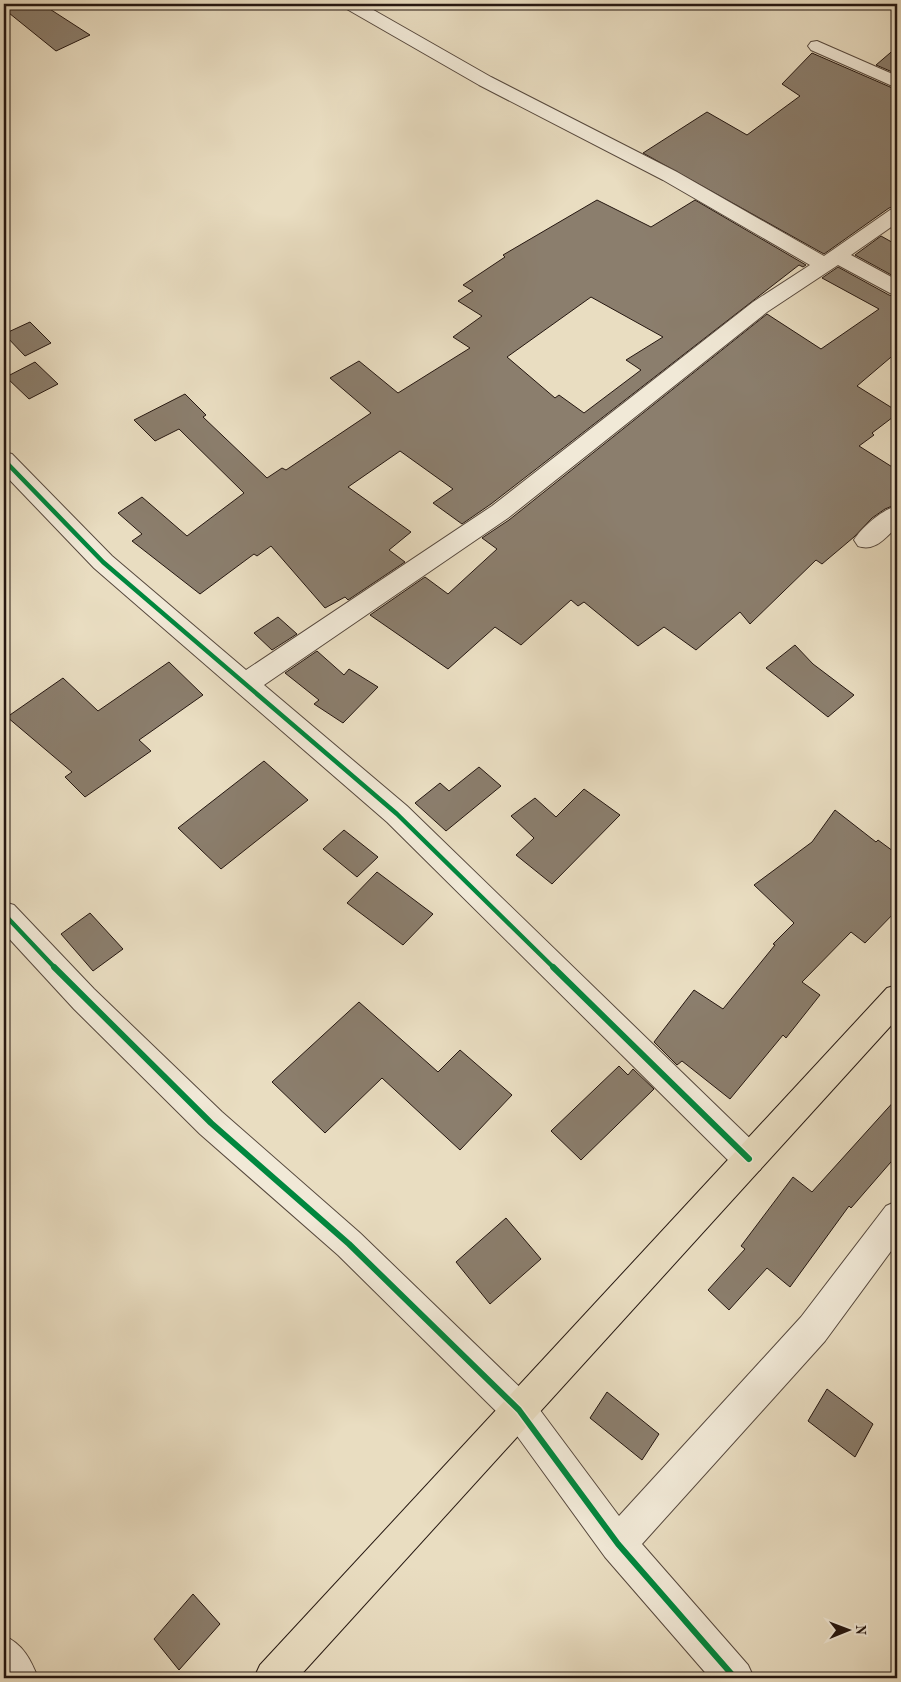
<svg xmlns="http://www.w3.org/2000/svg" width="901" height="1682" viewBox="0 0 901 1682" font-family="'Old Standard TT',serif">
  <rect width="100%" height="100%" fill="#e9ddc1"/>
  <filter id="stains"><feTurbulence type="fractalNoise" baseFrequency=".004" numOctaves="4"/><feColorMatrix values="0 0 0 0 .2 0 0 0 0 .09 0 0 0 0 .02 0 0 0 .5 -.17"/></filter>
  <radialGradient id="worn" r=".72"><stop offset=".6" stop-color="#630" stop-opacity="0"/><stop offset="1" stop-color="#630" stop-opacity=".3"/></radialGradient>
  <g fill="#8b7e6d" stroke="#251711" fill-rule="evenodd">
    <polygon points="4,4 42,4 90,35 56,51 4,9"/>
    <polygon points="897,47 897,74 876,65"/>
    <polygon points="812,53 897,90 897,206 889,208 824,254 643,153 707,112 747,135 800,96 782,84"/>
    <path d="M 597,200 L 651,227 L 695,200 L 806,265 L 803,267 L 799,265 L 491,504 L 462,524 L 433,503 L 453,489 L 400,451 L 348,487 L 411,532 L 389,550 L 405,562 L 348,600 L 345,597 L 325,608 L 271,546 L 257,556 L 254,554 L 200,594 L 132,541 L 142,534 L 118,513 L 142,497 L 187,536 L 244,493 L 179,429 L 155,441 L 134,420 L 185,394 L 206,415 L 203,417 L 267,478 L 282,468 L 286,470 L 371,413 L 330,378 L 359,361 L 398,393 L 470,348 L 453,337 L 482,316 L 458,301 L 473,291 L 463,285 L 505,257 L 503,255 ZM 591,297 L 663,337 L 626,360 L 641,370 L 584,413 L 559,395 L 555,398 L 507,357 Z"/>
    <polygon points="881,236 897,245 897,278 855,255"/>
    <polygon points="838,267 889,295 897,297 897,352 857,386 897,411 897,414 872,433 874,435 859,446 897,470 897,504 885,509 872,518 854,537 822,564 816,560 750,624 740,612 696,650 664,627 638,646 584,602 578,606 571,600 521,645 495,627 448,669 370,615 425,577 448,594 497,549 482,538 509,520 767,314 821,349 879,309 822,278"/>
    <polygon points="30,322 51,343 25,356 4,334"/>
    <polygon points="35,362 58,384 29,399 6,377"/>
    <polygon points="278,617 297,634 272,650 254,633"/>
    <polygon points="795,645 813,664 854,695 828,717 766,668"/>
    <polygon points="317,651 344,675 349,669 378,687 343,723 314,704 319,700 285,673"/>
    <polygon points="169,662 203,695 139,740 151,751 85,797 65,777 72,772 7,717 63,678 98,711"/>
    <polygon points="264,761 308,800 221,869 178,828"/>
    <polygon points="479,767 501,786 446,831 415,803 440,783 449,791"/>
    <polygon points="584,789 620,815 552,884 516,855 534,838 511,816 535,798 556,817"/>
    <polygon points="835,810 876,842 878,840 897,854 897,910 865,943 851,932 802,982 820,995 786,1038 783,1035 730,1099 682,1061 677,1065 654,1042 694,990 723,1009 775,945 773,944 794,923 754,885 812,842"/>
    <polygon points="344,830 378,857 357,877 323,849"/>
    <polygon points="377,872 433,914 403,945 347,903"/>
    <polygon points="90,913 123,949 93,971 61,934"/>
    <polygon points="359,1002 438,1072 460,1050 512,1095 460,1150 382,1078 325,1133 272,1082"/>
    <polygon points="619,1066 628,1075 633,1069 654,1089 581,1160 551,1131"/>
    <polygon points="897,1098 897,1155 851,1208 849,1206 790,1287 767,1268 729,1310 708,1290 745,1249 741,1246 793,1177 812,1192"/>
    <polygon points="506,1218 541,1259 490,1304 456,1262"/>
    <polygon points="827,1389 873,1424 855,1457 808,1421"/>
    <polygon points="607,1392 659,1434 642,1460 590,1418"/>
    <polygon points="193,1594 220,1624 179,1670 154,1639"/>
  </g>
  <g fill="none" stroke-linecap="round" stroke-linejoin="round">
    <g stroke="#56483d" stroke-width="2">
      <g id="minor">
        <polygon points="343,4 363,4 491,77 677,172 824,256 890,210 897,208 897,223 851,255 897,280 897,295 890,293 838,265 767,312 508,518 264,685 407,806 760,1148 765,1159 760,1170 749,1174 738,1170 387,822 94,568 4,474 4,452 12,454 112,556 246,670 492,506 753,302 810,265 663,180 479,85 345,8"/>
        <polygon points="817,41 897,76 897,88 811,50 808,46 811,42"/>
        <path d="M 897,506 L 897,527 C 885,538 875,552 858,546 L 854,540 C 862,527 883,509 897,506 Z"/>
        <polygon points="4,902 14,905 94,989 222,1112 360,1233 531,1398 619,1516 801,1317 886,1206 897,1201 897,1243 825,1341 642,1544 748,1665 754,1678 710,1678 605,1557 507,1422 338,1255 200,1134 74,1009 4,933"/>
        <path d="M 4,1636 C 23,1644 31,1660 38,1678 L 4,1678 Z"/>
      </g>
    </g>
    <g stroke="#251711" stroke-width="2">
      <polygon id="major" points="897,985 897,1019 298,1678 254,1678 260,1665 887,988"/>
    </g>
    <use href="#minor" fill="#f1e9d7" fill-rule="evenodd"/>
    <use href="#major" fill="#e9ddc1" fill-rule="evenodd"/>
    <g stroke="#f1e9d7" stroke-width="8">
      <g id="cycleway-far1">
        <polyline points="4,460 103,562 397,814 554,968"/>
        <polyline points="4,914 55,968"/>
      </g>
    </g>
    <g stroke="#f1e9d7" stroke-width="9">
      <g id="cycleway">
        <polyline points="54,967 211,1123 349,1244 519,1410 618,1544 735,1678"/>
        <polyline points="553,967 749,1159"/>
      </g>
    </g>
    <use href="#cycleway-far1" stroke="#00873e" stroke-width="4.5"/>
    <use href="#cycleway" stroke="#00873e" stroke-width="6"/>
  </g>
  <rect width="901" height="1682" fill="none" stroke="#e9ddc1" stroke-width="20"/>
  <rect x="5" y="5" width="891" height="1672" fill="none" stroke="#251711" stroke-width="2.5"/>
  <rect x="10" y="10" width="881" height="1662" fill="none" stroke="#251711"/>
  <g transform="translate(848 1630) rotate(89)" stroke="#f1e9d7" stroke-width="4" paint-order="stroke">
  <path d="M0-4L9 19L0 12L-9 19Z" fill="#251711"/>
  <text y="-8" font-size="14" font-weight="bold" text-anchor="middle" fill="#251711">N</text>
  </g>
  <rect width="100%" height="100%" filter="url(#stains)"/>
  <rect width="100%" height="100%" fill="url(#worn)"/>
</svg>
